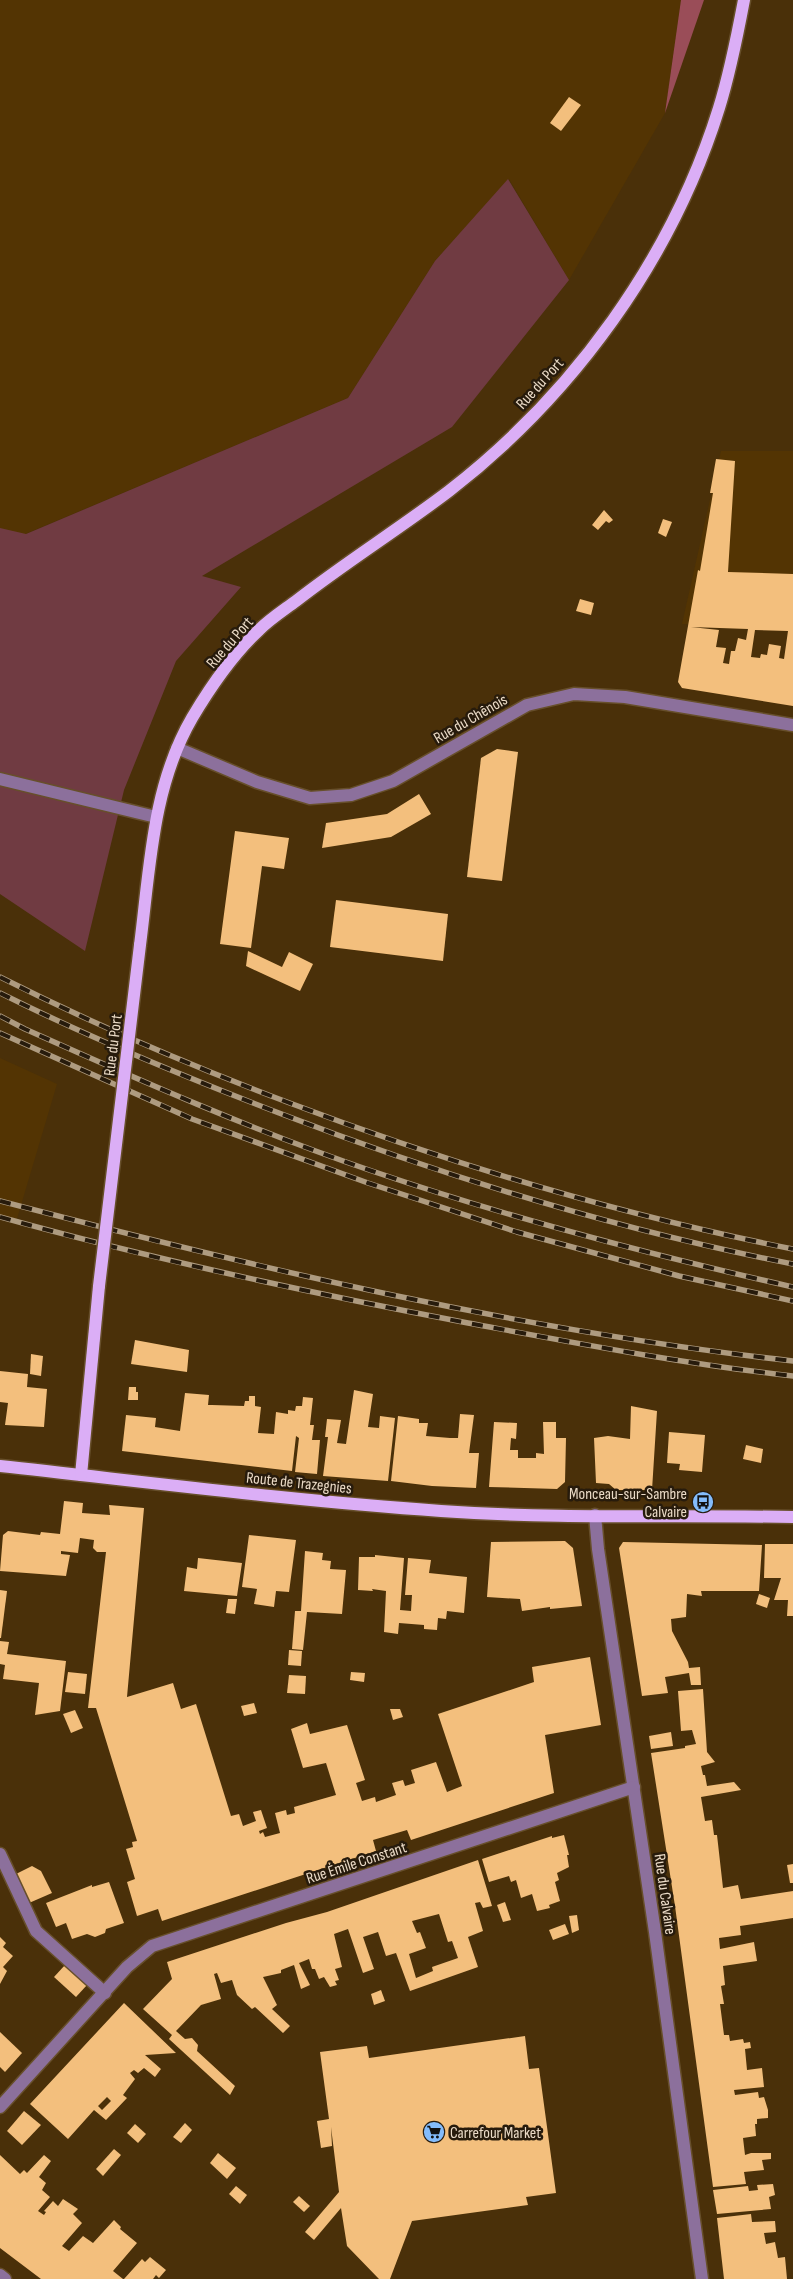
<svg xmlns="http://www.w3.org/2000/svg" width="793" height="2279" viewBox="0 0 793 2279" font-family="'Sofia Sans Condensed',sans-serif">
  <rect width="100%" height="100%" fill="#4a3009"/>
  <g fill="#533403">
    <polygon points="0,0 681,0 665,113 569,280 509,179 435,261 348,398 18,537 0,533"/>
    <polygon points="721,451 793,451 793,628 682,624"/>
    <polygon points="0,1058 57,1084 16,1222 0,1217"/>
  </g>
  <polygon fill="#703b42" points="508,179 569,280 452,427 202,576 241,587 176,661 124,790 85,951 0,894 0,528 26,534 348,398 435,261"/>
  <polygon fill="#9a4d58" points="681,0 704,0 665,113"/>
  <g fill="#f3bf7d" fill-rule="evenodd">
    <polygon points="569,97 581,105 561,131 550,123"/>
    <path d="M 716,459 L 735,461 L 728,572 L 793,574 L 793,706 L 682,688 L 678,682 L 698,570 L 700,571 L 713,493 L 710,493 ZM 691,627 L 748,629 L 746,640 L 738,638 L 735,651 L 731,651 L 729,664 L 723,663 L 726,648 L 716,647 L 719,630 ZM 755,630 L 788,631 L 784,659 L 779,658 L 781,646 L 769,644 L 767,655 L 761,654 L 760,658 L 751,657 Z"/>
    <polygon points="604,510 613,520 609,523 606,521 598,530 592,525"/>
    <polygon points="663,519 672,522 666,537 658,533"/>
    <polygon points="580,599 594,603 591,615 576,611"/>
    <polygon points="497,749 518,752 502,881 467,877 481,758"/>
    <polygon points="419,794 431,814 391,837 322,848 326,823 387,814"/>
    <polygon points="235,831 289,838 284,869 262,866 251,948 220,944"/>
    <polygon points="336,900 448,914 443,961 330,947"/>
    <polygon points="248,951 282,967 289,952 313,964 300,991 246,966"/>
    <polygon points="135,1340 189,1350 187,1372 131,1364"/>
    <polygon points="31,1354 43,1356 41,1376 30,1374"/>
    <polygon points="0,1371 28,1374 27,1387 47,1389 44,1427 5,1425 8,1403 0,1402"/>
    <polygon points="129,1387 136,1387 136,1392 138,1392 138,1400 128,1400"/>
    <polygon points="354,1390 373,1394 368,1427 379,1428 380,1416 395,1418 388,1481 323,1476 328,1437 325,1437 327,1419 341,1420 337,1443 346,1444"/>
    <polygon points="185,1393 209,1395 208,1405 212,1405 244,1406 245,1401 249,1401 249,1396 255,1396 255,1406 261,1407 258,1433 274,1434 276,1412 288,1414 288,1410 295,1411 296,1406 302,1406 303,1397 313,1398 310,1425 314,1425 312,1440 320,1440 317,1474 295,1472 299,1438 296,1436 292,1471 122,1451 126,1415 156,1418 155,1427 180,1431"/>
    <polygon points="631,1406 657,1411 652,1490 616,1490 609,1484 596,1483 594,1438 608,1436 630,1439"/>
    <polygon points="460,1414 474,1415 469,1453 479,1453 476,1488 432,1486 391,1481 398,1416 419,1419 419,1423 428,1423 426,1436 450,1438 458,1438"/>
    <polygon points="494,1422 517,1423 516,1439 511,1438 510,1450 518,1450 518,1458 536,1458 536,1453 544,1454 543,1422 556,1422 556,1438 566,1438 565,1482 557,1489 489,1487"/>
    <polygon points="669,1432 705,1435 702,1472 679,1470 680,1464 667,1463"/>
    <polygon points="746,1445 763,1449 761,1463 743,1459"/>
    <polygon points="64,1501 83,1503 82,1513 110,1515 109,1505 144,1508 127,1697 173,1683 181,1709 196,1704 231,1816 239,1814 243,1826 256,1821 253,1812 261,1810 267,1828 259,1831 260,1834 263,1832 265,1837 280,1833 275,1813 286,1810 287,1815 295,1813 294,1807 336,1795 326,1763 303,1768 291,1729 307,1723 310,1734 347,1725 365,1780 356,1783 362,1801 375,1797 376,1802 396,1795 392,1783 403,1780 405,1786 415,1783 411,1770 436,1762 447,1792 462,1786 438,1714 534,1682 532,1667 590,1657 601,1725 545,1735 554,1793 411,1840 407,1830 373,1840 376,1851 162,1921 158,1909 137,1916 127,1882 135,1879 126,1849 133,1847 132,1842 137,1841 96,1708 88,1708 106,1552 97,1552 93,1548 94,1540 80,1538 78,1553 61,1551 61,1554 70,1555 66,1576 0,1571 3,1535 8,1531 40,1535 41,1532 60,1534"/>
    <polygon points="249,1535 296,1540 289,1592 276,1591 274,1607 254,1604 257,1589 242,1587"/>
    <polygon points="565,1541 573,1548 582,1606 550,1609 550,1607 522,1611 520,1599 487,1597 491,1542"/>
    <polygon points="623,1542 762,1545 759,1591 701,1591 702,1596 687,1594 686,1617 671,1619 672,1631 688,1662 689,1668 700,1667 701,1685 691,1685 689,1673 665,1677 668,1693 642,1696 619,1548"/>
    <polygon points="765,1544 793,1544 793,1616 787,1616 788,1600 774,1600 781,1578 764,1578"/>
    <polygon points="305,1551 323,1553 322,1560 331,1561 330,1569 346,1570 342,1614 307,1612 303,1650 292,1649 295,1611 301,1611"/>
    <polygon points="375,1555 404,1558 400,1610 411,1611 412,1595 405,1595 408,1558 431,1560 429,1573 467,1577 464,1613 447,1611 446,1619 438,1618 437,1630 424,1629 424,1625 399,1623 398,1634 384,1632 386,1591 372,1589 373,1591 358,1590 359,1557 375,1557"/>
    <polygon points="198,1558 242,1563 237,1596 184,1591 187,1567 197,1569"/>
    <polygon points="0,1590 7,1591 1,1638 0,1638"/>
    <polygon points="759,1594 770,1598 767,1608 756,1604"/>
    <polygon points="228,1599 237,1599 235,1614 226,1613"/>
    <polygon points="0,1641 9,1642 7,1654 66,1661 60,1711 35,1715 39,1683 3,1679 5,1665 0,1664"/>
    <polygon points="289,1650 302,1651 301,1666 288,1665"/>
    <polygon points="68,1672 87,1674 85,1694 65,1692"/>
    <polygon points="351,1672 365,1673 364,1682 350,1680"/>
    <polygon points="289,1675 306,1676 305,1694 287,1693"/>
    <polygon points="703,1689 707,1752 715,1762 701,1766 703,1775 705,1775 707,1786 734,1782 741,1790 701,1797 705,1821 712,1820 714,1835 717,1835 723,1888 738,1885 741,1899 793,1891 793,1918 740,1926 741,1935 719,1938 720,1949 754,1942 757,1961 723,1966 725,1985 721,1986 724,2004 720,2004 724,2035 729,2035 730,2041 743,2039 744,2043 750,2042 751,2048 745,2049 747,2070 762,2068 764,2087 734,2090 735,2095 758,2092 759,2098 764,2097 768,2110 768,2118 757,2119 757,2124 755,2124 756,2136 743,2138 745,2155 751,2153 771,2153 771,2159 762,2160 764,2170 744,2172 746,2184 713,2187 675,1906 651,1753 685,1748 685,1746 696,1744 692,1730 681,1731 678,1691"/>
    <polygon points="254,1703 257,1713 244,1716 241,1706"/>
    <polygon points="390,1709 400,1709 403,1717 393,1720"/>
    <polygon points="75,1710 83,1728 71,1733 63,1714"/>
    <polygon points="671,1732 673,1746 651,1749 649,1736"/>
    <polygon points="564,1835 569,1855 567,1855 569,1867 557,1873 559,1880 555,1882 560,1901 549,1905 550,1908 537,1911 532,1894 521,1898 516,1880 511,1882 509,1876 489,1882 482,1859 552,1836 552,1838"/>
    <path d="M 478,1860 L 492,1906 L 483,1908 L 480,1902 L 475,1903 L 483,1931 L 468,1937 L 478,1967 L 410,1991 L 396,1953 L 386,1956 L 378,1932 L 363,1937 L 374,1969 L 363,1973 L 348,1929 L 334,1934 L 342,1967 L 335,1969 L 339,1980 L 335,1981 L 337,1985 L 330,1987 L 324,1977 L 319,1979 L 315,1969 L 312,1969 L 309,1959 L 299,1963 L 310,1985 L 301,1989 L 294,1965 L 281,1970 L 281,1973 L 263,1977 L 277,2005 L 272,2009 L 290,2026 L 283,2033 L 255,2007 L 252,2009 L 237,1995 L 232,1980 L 221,1983 L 217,1973 L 214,1974 L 221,1999 L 201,2005 L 176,2031 L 185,2039 L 192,2038 L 198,2045 L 197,2051 L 235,2086 L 230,2095 L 169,2039 L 172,2035 L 143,2009 L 172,1979 L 167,1962 L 286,1923 L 327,1912 ZM 439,1914 L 448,1942 L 452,1941 L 458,1958 L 432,1967 L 433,1971 L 416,1978 L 409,1954 L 426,1948 L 420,1932 L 417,1933 L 412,1921 Z"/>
    <polygon points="793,1864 793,1883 790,1883 787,1865"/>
    <polygon points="32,1866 41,1871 52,1893 29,1903 16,1874"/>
    <polygon points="109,1882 124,1923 106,1929 105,1933 95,1937 87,1934 72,1939 66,1923 56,1927 46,1903 92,1885 92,1887"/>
    <polygon points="505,1902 511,1920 503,1922 497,1905"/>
    <polygon points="577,1915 579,1930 572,1933 569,1916"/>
    <polygon points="565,1924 569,1934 553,1940 549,1930"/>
    <polygon points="0,1937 6,1943 3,1947 13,1956 3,1967 7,1971 0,1984"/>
    <polygon points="65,1965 87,1985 76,1997 54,1977"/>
    <polygon points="381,1990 385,2001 374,2005 371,1994"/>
    <path d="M 124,2003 L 176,2053 L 145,2055 L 161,2069 L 155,2077 L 144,2068 L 138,2073 L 134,2070 L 130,2073 L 135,2079 L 123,2095 L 127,2098 L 106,2120 L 94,2110 L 68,2139 L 30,2104 ZM 107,2097 L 111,2101 L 102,2110 L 98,2106 Z"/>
    <polygon points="0,2032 22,2053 5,2072 0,2067"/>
    <polygon points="525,2036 529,2069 539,2068 556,2193 526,2197 528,2205 412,2221 390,2279 379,2279 347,2246 341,2208 314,2240 305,2232 339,2192 331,2127 332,2146 321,2148 317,2121 329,2119 320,2052 367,2046 369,2058"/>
    <polygon points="24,2111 41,2125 22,2145 7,2131"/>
    <polygon points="185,2123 192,2130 181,2143 173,2137"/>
    <polygon points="135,2124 146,2134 138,2143 127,2133"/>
    <polygon points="114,2149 121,2155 103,2176 96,2169"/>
    <polygon points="218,2153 236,2168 227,2179 210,2163"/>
    <polygon points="0,2155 20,2174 24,2170 27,2173 44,2155 51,2161 39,2177 46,2183 42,2190 50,2197 38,2211 44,2215 46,2212 44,2211 53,2201 58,2206 63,2199 78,2209 73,2214 82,2223 62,2246 69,2251 83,2236 93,2243 114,2220 121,2227 120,2229 137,2243 113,2271 123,2279 41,2279 0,2248"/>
    <polygon points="773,2184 775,2195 769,2197 771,2209 717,2214 713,2190 748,2186 749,2191 758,2190 757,2185"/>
    <polygon points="236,2186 247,2195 240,2204 229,2194"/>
    <polygon points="299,2196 310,2206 304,2212 293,2202"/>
    <polygon points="751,2214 752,2222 775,2221 776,2232 764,2233 766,2244 775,2242 778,2258 785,2257 787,2279 724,2279 717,2218"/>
    <polygon points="150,2257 166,2270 159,2278 156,2275 153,2279 124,2279 142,2259 145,2262"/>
  </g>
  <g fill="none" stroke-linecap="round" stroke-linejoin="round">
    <g stroke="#674f2b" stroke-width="15">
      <g id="minor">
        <polyline points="177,748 257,782 310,798 351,795 393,781 527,705 574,694 625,697 793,725"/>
        <polyline points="0,779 156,817"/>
        <polyline points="595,1515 598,1549 655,1932 702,2279"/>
        <polyline points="0,1854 36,1931 105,1993"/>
        <polyline points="0,2107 127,1967 152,1946 634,1787"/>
        <polyline points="0,2275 5,2279"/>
      </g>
    </g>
    <g stroke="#674f2b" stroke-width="15">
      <g id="major">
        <path d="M 140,945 C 150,868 152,787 192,718 C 211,686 232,655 259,630 C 270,619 284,610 296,601 C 346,562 399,529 449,491 C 573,395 672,259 719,108 C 730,73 737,37 744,0"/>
        <path d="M 0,1466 C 147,1482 294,1501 441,1511 C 558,1519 676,1515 793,1517"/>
        <polyline points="81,1475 99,1286"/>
      </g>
    </g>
    <use href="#minor" stroke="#8c709c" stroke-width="12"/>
    <use href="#major" stroke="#dbaef6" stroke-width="12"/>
    <g stroke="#ae9b80" stroke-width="5.5">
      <g id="rail">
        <path d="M 0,977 C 93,1024 189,1065 287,1102 C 451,1164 620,1215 793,1249"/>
        <path d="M 0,993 C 90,1038 185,1077 279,1113 C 446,1177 618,1230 793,1264"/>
        <path d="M 0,1016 L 25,1029 C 139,1080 254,1131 372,1171 C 510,1218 651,1255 793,1287"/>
        <polyline points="0,1033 192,1119 368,1183 517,1232 679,1276 793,1301"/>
        <path d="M 0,1201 C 260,1269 525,1331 793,1361"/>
        <path d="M 0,1217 C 154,1260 311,1293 468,1323 C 576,1343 684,1364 793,1376"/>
      </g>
    </g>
    <use href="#rail" stroke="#271b0c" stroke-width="4" stroke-dasharray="11" stroke-linecap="butt"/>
    <g stroke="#674f2b" stroke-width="15" stroke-linecap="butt">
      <polyline id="major-bridge" points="99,1286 140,945"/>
    </g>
    <use href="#major-bridge" stroke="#dbaef6" stroke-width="12"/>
  </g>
  <defs>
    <g id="bus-disc" transform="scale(1.125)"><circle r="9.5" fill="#84bcfb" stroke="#271b0c"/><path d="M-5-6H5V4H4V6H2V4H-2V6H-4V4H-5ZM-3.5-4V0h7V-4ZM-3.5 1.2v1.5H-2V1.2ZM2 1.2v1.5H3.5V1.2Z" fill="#111"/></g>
    <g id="supermarket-disc" transform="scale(1.125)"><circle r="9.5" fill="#84bcfb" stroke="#271b0c"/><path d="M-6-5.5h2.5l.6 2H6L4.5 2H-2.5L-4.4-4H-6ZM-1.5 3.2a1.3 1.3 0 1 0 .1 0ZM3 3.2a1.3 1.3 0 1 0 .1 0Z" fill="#111"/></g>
  </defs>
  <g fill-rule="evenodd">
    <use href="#bus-disc" x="703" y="1502"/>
    <use href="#supermarket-disc" x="434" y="2132"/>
  </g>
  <g text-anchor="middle" stroke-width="5" stroke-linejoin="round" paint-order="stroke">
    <g font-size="16" fill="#ebdbc7" stroke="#271b0c">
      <text transform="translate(539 383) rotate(-48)" y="6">Rue du Port</text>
      <text transform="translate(229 642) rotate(-49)" y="6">Rue du Port</text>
      <text transform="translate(470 718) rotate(-30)" y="6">Rue du Chênois</text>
      <text transform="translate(112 1045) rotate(-83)" y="6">Rue du Port</text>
      <text transform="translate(299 1482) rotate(6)" y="6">Route de Trazegnies</text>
      <text transform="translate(356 1862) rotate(-18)" y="6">Rue Émile Constant</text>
      <text transform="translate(666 1894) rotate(82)" y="6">Rue du Calvaire</text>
    </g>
    <g font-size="16" fill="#ebdbc7" stroke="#271b0c" text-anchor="end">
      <text x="687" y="1499">Monceau-sur-Sambre<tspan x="687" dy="18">Calvaire</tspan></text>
      <text x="450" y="2138" text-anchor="start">Carrefour Market</text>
    </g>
  </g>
</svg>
